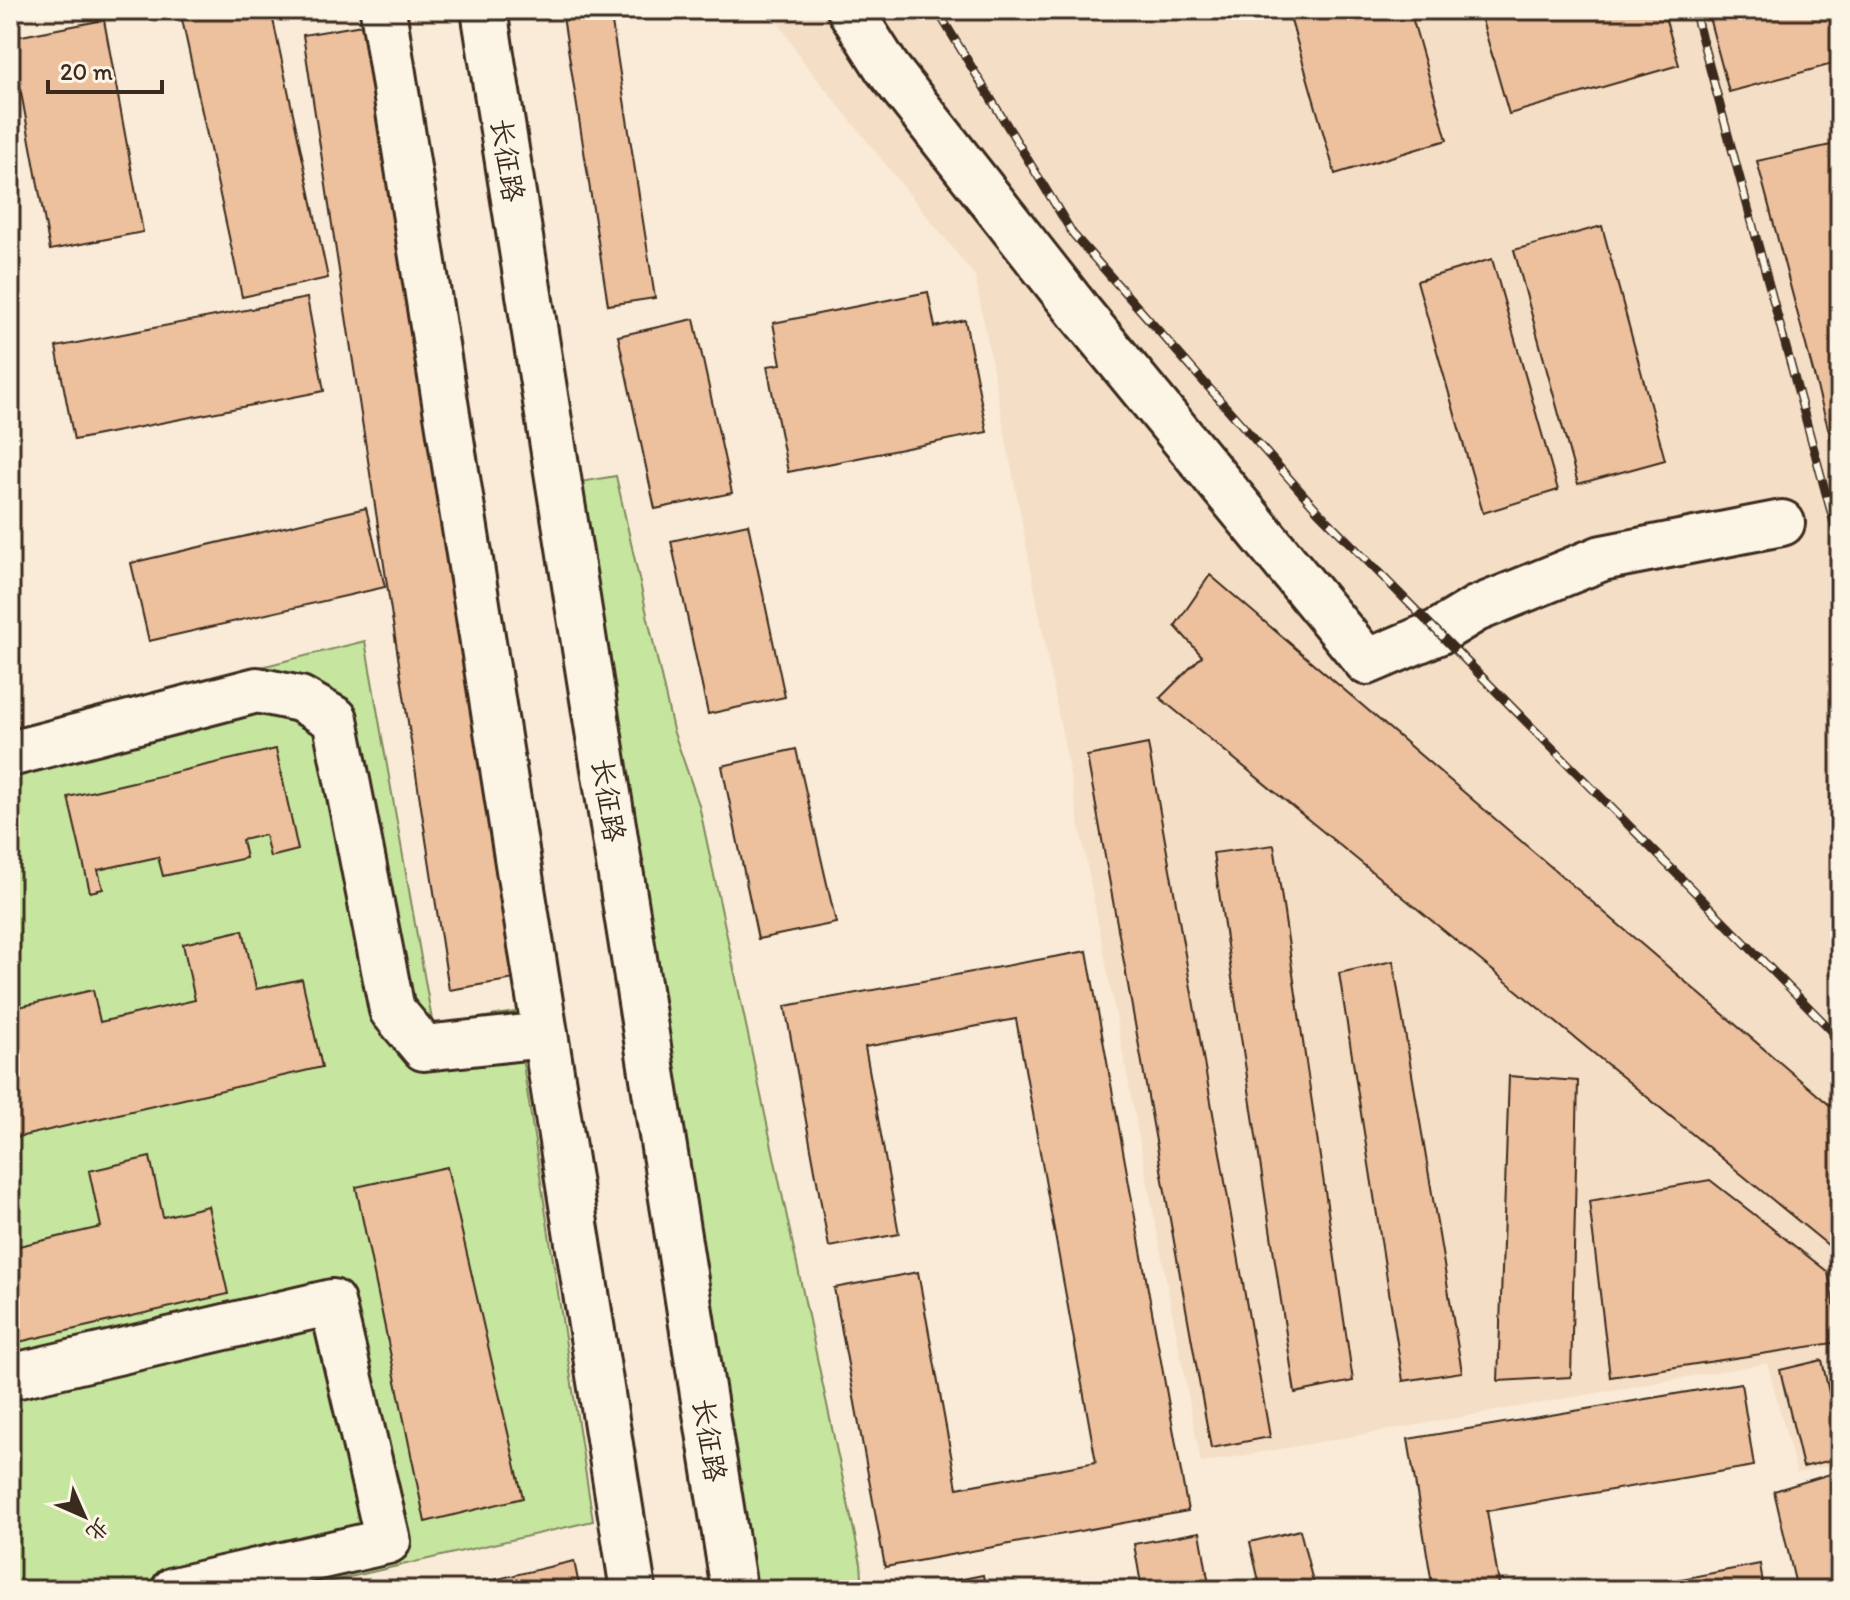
<svg xmlns="http://www.w3.org/2000/svg" width="1850" height="1600" viewBox="0 0 1850 1600" font-family="Itim,'LXGW WenKai TC',sans-serif">
  <rect width="100%" height="100%" fill="#f9ebd7"/>
  <filter id="ink" filterUnits="userSpaceOnUse"><feTurbulence type="fractalNoise" baseFrequency=".0125" numOctaves="2"/><feDisplacementMap in="SourceGraphic" scale="16" xChannelSelector="R" yChannelSelector="G"/><feConvolveMatrix kernelMatrix="1 2 1 2 8 2 1 2 1" color-interpolation-filters="sRGB"/></filter>
  <g filter="url(#ink)">
    <polygon fill="#f5dec6" points="770,10 1840,10 1840,1463 1797,1473 1767,1363 1201,1463 975,276 803,61"/>
    <g fill="#c6e69f" stroke="#80885e" stroke-width="2">
      <polygon points="616,476 673,730 699,805 861,1564 863,1590 757,1590 580,482"/>
      <polygon points="365,641 433,1026 515,1012 593,1521 294,1590 10,1590 10,730"/>
    </g>
    <g fill="#edc19d" stroke="#3b2a1e" stroke-width="2">
      <polygon points="180,10 271,10 328,278 242,297"/>
      <polygon points="562,10 610,10 655,298 608,305"/>
      <polygon points="1288,10 1410,10 1447,140 1335,174"/>
      <polygon points="1479,10 1663,10 1679,65 1509,114"/>
      <polygon points="1707,10 1840,10 1840,62 1729,92"/>
      <polygon points="104,20 143,232 50,250 11,38"/>
      <polygon points="368,24 515,979 449,990 303,35"/>
      <polygon points="1840,143 1840,473 1757,161"/>
      <polygon points="1602,226 1665,460 1578,484 1514,250"/>
      <polygon points="1492,259 1558,490 1483,513 1417,281"/>
      <polygon points="928,292 935,327 965,320 987,432 788,472 767,366 781,364 773,323"/>
      <polygon points="307,298 324,391 74,440 56,347"/>
      <polygon points="694,319 732,493 655,509 618,336"/>
      <polygon points="366,508 385,587 149,641 131,563"/>
      <polygon points="748,524 785,697 708,714 671,541"/>
      <polygon points="1210,575 1840,1114 1840,1255 1160,698 1202,656 1175,626"/>
      <polygon points="1148,744 1270,1437 1211,1448 1087,756"/>
      <polygon points="276,749 298,850 270,857 265,835 242,840 246,858 163,876 158,857 98,870 103,889 90,892 68,797"/>
      <polygon points="796,749 836,923 758,939 722,766"/>
      <polygon points="1274,845 1353,1381 1295,1393 1213,853"/>
      <polygon points="243,930 256,989 302,979 322,1067 10,1139 10,1009 93,990 100,1022 195,1000 183,944"/>
      <polygon points="1087,951 1188,1511 885,1567 834,1288 918,1272 957,1488 1096,1462 1016,1019 865,1047 899,1234 829,1247 785,1006"/>
      <polygon points="1393,961 1462,1372 1403,1381 1339,973"/>
      <polygon points="1509,1076 1578,1081 1571,1377 1498,1381"/>
      <polygon points="150,1157 163,1217 208,1206 228,1294 10,1344 10,1248 101,1227 89,1171"/>
      <polygon points="447,1167 523,1498 425,1522 356,1187"/>
      <polygon points="1710,1180 1828,1272 1840,1342 1610,1377 1589,1201"/>
      <polygon points="1822,1360 1831,1402 1840,1400 1840,1458 1803,1467 1780,1370"/>
      <polygon points="1741,1383 1754,1466 1487,1511 1500,1590 1433,1590 1408,1439"/>
      <polygon points="1840,1471 1840,1590 1797,1590 1774,1491"/>
      <polygon points="1300,1530 1315,1590 1261,1590 1250,1542"/>
      <polygon points="1200,1532 1210,1590 1142,1590 1134,1544"/>
      <polygon points="574,1561 580,1590 486,1590 485,1582"/>
      <polygon points="1760,1564 1764,1590 1678,1590 1676,1580"/>
      <polygon points="983,1575 986,1590 908,1590"/>
    </g>
    <g fill="none" stroke-linecap="round" stroke-linejoin="round">
      <g stroke="#3b2a1e" stroke-width="50">
        <g id="minor">
          <polyline points="850,10 887,68 1080,313 1367,662 1438,632 1476,609 1602,558 1782,523"/>
          <polyline points="10,754 257,690 300,699 335,719 392,1010 424,1048 545,1035"/>
          <polyline points="10,1377 332,1302 388,1541 174,1590"/>
        </g>
      </g>
      <g stroke="#3b2a1e" stroke-width="50">
        <g id="major">
          <polyline points="383,10 633,1590"/>
          <polyline points="484,10 734,1590"/>
        </g>
      </g>
      <use href="#minor" stroke="#fcf5e5" stroke-width="44"/>
      <use href="#major" stroke="#fcf5e5" stroke-width="44"/>
      <g stroke="#3b2a1e" stroke-width="9">
        <g id="rail">
          <polyline points="937,10 1073,234 1318,511 1840,1039"/>
          <polyline points="1694,10 1840,545"/>
        </g>
      </g>
      <use href="#rail" stroke="#fcf5e5" stroke-width="6" stroke-dasharray="18" stroke-linecap="butt"/>
    </g>
  </g>
  <g text-anchor="middle" stroke-width="8" stroke-linejoin="round" paint-order="stroke">
    <g font-size="28" fill="#3b2a1e" stroke="#fcf5e5">
      <text transform="translate(508 160) rotate(81)" y="10">长征路</text>
      <text transform="translate(609 800) rotate(81)" y="10">长征路</text>
      <text transform="translate(710 1440) rotate(81)" y="10">长征路</text>
    </g>
  </g>
  <rect width="1850" height="1600" fill="none" stroke="#fcf5e5" stroke-width="40"/>
  <rect x="20" y="20" width="1810" height="1560" fill="none" stroke="#3b2a1e" stroke-width="3" filter="url(#ink)"/>
  <g transform="translate(84 1516) rotate(135)" stroke="#fcf5e5" stroke-width="6" paint-order="stroke">
  <path d="M0-6L14 30L0 20L-14 30Z" fill="#3b2a1e"/>
  <text y="-12" font-size="22" font-weight="bold" text-anchor="middle" fill="#3b2a1e">北</text>
  </g>
  <path d="M48 80v12h114v-12" fill="none" stroke="#3b2a1e" stroke-width="4"/>
  <text x="60" y="80" font-size="24" fill="#3b2a1e" stroke="#fcf5e5" stroke-width="6" paint-order="stroke">20 m</text>
</svg>
